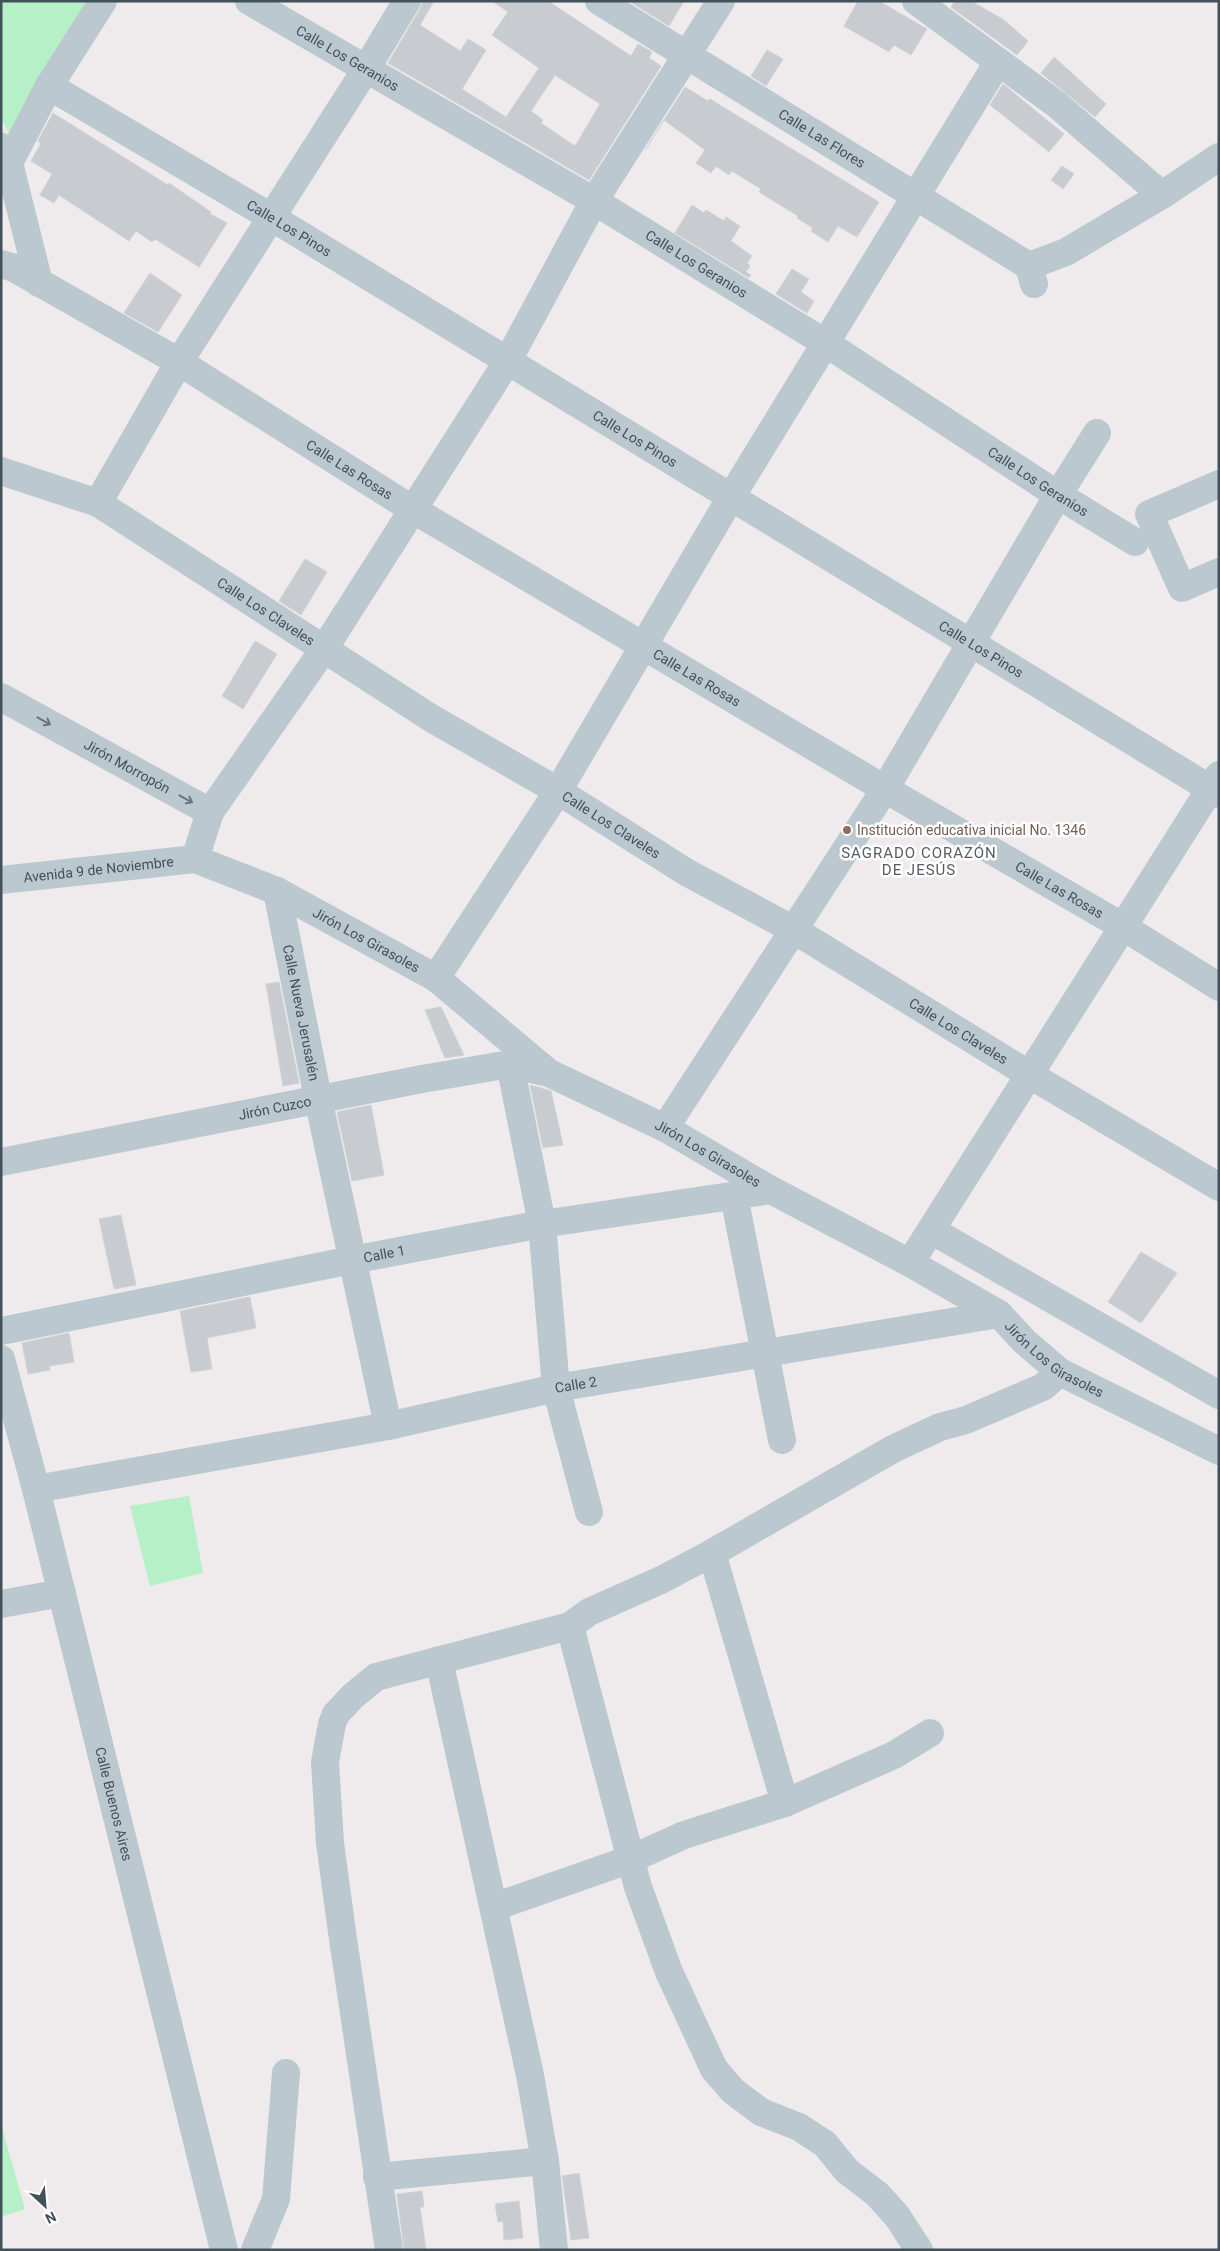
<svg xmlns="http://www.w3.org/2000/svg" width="1220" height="2251" viewBox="0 0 1220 2251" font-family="Roboto,sans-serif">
  <rect width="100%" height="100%" fill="#efebec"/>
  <g fill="#b6f0c6">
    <polygon points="1,1 90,1 9,134 1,117"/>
    <polygon points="189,1496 203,1573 150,1586 130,1506"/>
    <polygon points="1,2124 25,2209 1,2217"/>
  </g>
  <g fill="#c8ccd1" stroke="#cfd3d8" fill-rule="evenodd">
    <path d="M 423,1 L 434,1 L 420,25 L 460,51 L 468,39 L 486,50 L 462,89 L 506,117 L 539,68 L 492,35 L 508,12 L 492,1 L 548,1 L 631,56 L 638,44 L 652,52 L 649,58 L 661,66 L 589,180 L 388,63 L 420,9 ZM 555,75 L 600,104 L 575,146 L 541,123 L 543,120 L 531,111 Z"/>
    <polygon points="629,1 684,1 669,26"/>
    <polygon points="858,1 879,1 927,29 911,55 894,45 889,52 844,26"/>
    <polygon points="955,1 971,1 1004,20 1028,41 1017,55 951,7"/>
    <polygon points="767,50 783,59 766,86 751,76"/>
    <polygon points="1054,57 1106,104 1095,117 1041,73"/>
    <polygon points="1003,84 1064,134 1049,152 990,105"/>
    <polygon points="685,87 708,101 710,99 879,202 857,237 838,226 828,242 811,231 813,228 797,218 798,216 759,192 761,189 732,171 729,175 716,166 711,173 696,163 705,150 664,120 645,150"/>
    <polygon points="53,113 168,185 169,183 211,212 210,214 227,223 199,267 155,239 152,242 136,231 129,241 59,195 54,203 40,195 52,174 31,161 41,143 38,141"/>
    <polygon points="1062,166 1074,174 1063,189 1051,180"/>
    <polygon points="692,205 704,213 706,210 724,221 726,217 740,226 731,241 752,256 747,263 750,266 746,272 751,275 749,278 675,233"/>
    <polygon points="792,269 809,279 801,292 814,301 807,313 776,294"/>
    <polygon points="150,273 182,295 158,332 124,313"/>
    <polygon points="305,559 327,572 301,615 279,601"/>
    <polygon points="255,641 277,654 243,709 222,696"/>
    <polygon points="279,982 299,1083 283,1086 266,984"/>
    <polygon points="441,1007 464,1055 445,1058 425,1010"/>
    <polygon points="530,1085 551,1091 563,1145 543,1148"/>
    <polygon points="371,1105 384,1175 352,1181 337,1112"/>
    <polygon points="121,1215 136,1285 114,1289 99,1219"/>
    <polygon points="1141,1252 1177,1273 1141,1323 1108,1302"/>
    <polygon points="250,1297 256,1328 207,1338 212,1369 191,1372 180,1311"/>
    <polygon points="69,1333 74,1362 49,1366 50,1370 28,1374 22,1343"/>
    <polygon points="579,2173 589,2238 571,2240 562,2176"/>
    <polygon points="422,2191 424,2207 420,2207 426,2250 404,2250 397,2194"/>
    <polygon points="519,2201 523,2238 504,2240 503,2221 498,2222 495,2204"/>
  </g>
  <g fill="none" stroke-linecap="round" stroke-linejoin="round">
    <g stroke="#bbc8cf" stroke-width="28">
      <path id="s1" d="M 249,1 L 594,201 L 827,344 L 1058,495 L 1135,542"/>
      <path id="s2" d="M 599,1 L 1029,266 L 1034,284"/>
      <polyline points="916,1 1056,104 1162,195"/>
      <path id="s3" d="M 49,86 L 271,217 L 1219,794"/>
      <polyline points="2,147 9,163 39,283"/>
      <polyline points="9,163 49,86 103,1"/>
      <path id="s4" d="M 1,264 L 14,268 L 179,362 L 412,509 L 885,789 L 1122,926 L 1219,987"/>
      <polyline points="1029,266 1066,252 1162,195 1219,157"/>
      <path id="s5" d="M 1,471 L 98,503 L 431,718 L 558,791 L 686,872 L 794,930 L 1030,1075 L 1219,1187"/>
      <polyline points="1219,484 1149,514 1182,588 1219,572"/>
      <polyline points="98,503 179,362 366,69 407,1"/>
      <path id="s6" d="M 1,697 L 210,812 L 195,859"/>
      <polyline points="210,812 324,649 507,362 594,201 721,1"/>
      <path id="s7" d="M 1,880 L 195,859 L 277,891 L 436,978 L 549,1073 L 665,1128 L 771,1190 L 910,1263 L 999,1314 L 1024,1341 L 1060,1372 L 1219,1451"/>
      <path id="s8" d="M 277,891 L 318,1098 L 388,1426"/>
      <polyline points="436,978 558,791 731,497 998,62"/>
      <polyline points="510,1064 542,1224 556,1388 589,1512"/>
      <polyline points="665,1128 885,789 1058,495 1097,433"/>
      <path id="s9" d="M 1,1162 L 422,1079 L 510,1064 L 545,1072"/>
      <polyline points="734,1196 782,1440"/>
      <polyline points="931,1230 1219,1395"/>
      <polyline points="910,1263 1219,775"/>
      <path id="s10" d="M 1,1331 L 352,1260 L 542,1224 L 771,1190"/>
      <path id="s11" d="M 1,1359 L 36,1489 L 224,2250"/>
      <path id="s12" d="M 36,1489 L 388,1426 L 556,1388 L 999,1314"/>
      <polyline points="712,1553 785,1803"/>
      <polyline points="1,1604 62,1593"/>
      <polyline points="570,1626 638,1887 669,1972 714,2069 733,2091 761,2112 799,2127 825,2144 847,2171 877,2194 897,2216 919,2250"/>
      <polyline points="439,1660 530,2075 545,2161 554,2250"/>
      <polyline points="494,1907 631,1859 684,1835 785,1803 894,1755 930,1733"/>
      <polyline points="377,2177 545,2161"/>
      <polyline points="255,2250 276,2199 286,2073"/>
      <polyline points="389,2250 342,1932 330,1843 325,1762 332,1724 336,1714 353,1696 376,1677 570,1626 589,1612 661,1580 712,1553 893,1449 940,1427 966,1420 1043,1387 1060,1372"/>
    </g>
  </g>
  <defs><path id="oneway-shaft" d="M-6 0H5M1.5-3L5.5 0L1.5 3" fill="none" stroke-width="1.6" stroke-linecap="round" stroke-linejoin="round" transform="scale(1.25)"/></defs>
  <g stroke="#67757d">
    <use href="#oneway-shaft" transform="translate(44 721) rotate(29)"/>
    <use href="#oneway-shaft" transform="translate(186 799) rotate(29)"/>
  </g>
  <circle fill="#8d6e63" stroke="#fff" stroke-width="2" cx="847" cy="830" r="5"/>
  <g text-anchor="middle" stroke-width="5" stroke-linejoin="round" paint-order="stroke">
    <g font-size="14" fill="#43515a" stroke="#fff">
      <text dy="5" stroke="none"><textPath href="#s1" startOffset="114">Calle Los Geranios</textPath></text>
      <text dy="5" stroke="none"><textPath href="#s2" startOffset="262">Calle Las Flores</textPath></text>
      <text dy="5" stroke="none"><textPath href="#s3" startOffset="279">Calle Los Pinos</textPath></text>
      <text dy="5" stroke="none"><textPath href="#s1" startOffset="519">Calle Los Geranios</textPath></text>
      <text dy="5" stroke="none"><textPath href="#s3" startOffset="684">Calle Los Pinos</textPath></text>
      <text dy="5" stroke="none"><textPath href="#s4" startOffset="405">Calle Las Rosas</textPath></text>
      <text dy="5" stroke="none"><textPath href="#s1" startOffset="924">Calle Los Geranios</textPath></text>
      <text dy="5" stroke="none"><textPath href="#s5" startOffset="302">Calle Los Claveles</textPath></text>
      <text dy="5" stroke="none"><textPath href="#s3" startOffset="1089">Calle Los Pinos</textPath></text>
      <text dy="5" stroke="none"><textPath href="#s4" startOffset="810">Calle Las Rosas</textPath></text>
      <text dy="5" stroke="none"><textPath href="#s6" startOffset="144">Jirón Morropón</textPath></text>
      <text dy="5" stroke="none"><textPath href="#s5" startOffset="708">Calle Los Claveles</textPath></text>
      <text dy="5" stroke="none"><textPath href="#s7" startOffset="98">Avenida 9 de Noviembre</textPath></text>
      <text dy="5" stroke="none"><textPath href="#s4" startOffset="1230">Calle Las Rosas</textPath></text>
      <text dy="5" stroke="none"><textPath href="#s7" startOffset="385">Jirón Los Girasoles</textPath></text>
      <text dy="5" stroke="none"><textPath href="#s8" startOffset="124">Calle Nueva Jerusalén</textPath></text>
      <text dy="5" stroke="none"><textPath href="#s5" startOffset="1112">Calle Los Claveles</textPath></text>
      <text dy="5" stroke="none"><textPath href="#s9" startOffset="279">Jirón Cuzco</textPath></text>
      <text dy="5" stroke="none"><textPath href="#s7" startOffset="790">Jirón Los Girasoles</textPath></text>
      <text dy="5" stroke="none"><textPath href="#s10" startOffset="391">Calle 1</textPath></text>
      <text dy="5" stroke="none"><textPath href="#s7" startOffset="1195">Jirón Los Girasoles</textPath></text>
      <text dy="5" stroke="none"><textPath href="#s12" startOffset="550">Calle 2</textPath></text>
      <text dy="5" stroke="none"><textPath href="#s11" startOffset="459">Calle Buenos Aires</textPath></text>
    </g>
    <g font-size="14" fill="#785e54" stroke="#fff" text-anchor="start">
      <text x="857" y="835">Institución educativa inicial No. 1346</text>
    </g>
    <g font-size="15" letter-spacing="1" fill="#585d61" stroke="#fff">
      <text x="919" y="858">SAGRADO CORAZÓN<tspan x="919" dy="17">DE JESÚS</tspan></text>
    </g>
  </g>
  <rect width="1220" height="2251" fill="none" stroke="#43515a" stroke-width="5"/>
  <g transform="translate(45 2206) rotate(154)" stroke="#ffffff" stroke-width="4" paint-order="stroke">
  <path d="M0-4L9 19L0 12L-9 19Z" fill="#43515a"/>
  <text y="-8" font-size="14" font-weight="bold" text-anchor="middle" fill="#43515a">N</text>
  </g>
</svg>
